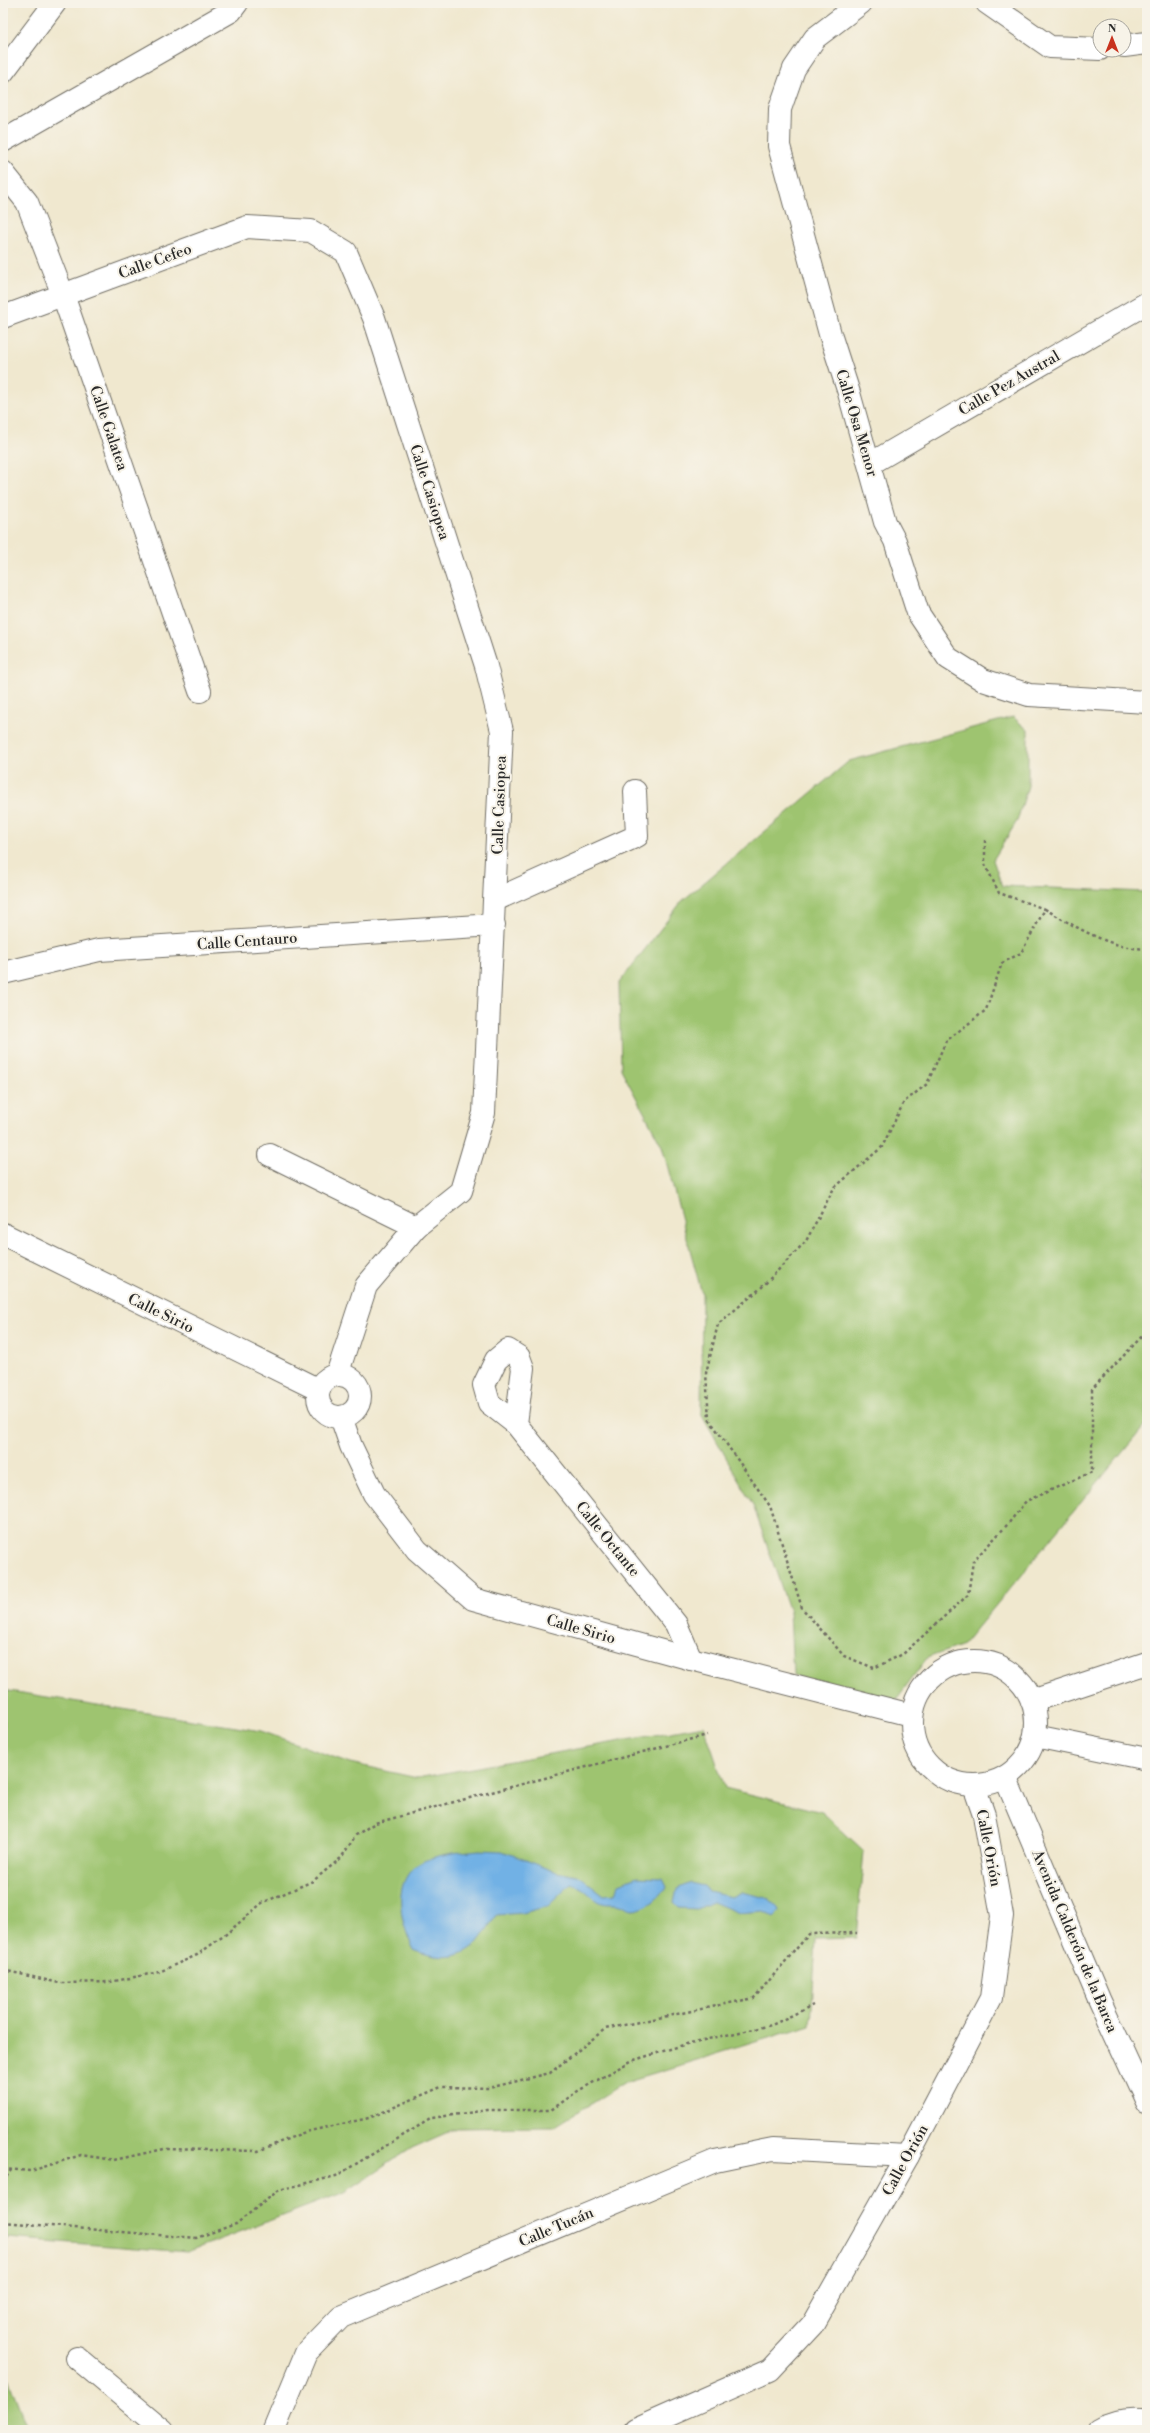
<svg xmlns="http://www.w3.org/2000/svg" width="1150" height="2433" viewBox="0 0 1150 2433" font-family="'Libre Bodoni',serif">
  <rect width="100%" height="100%" fill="#f7f3e8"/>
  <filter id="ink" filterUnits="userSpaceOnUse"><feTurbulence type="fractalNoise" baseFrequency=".025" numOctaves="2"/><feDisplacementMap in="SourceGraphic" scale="8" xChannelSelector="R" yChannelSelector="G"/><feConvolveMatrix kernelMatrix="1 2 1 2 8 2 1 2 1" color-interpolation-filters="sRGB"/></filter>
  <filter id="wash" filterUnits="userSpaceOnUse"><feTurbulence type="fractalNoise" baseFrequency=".012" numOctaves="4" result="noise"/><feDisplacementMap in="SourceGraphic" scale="16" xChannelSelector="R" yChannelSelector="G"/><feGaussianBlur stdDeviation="0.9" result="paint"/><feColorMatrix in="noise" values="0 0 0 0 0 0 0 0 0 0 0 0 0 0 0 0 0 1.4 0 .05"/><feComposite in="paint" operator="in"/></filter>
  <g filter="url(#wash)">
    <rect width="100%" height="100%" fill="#f0e8cf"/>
    <g fill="#9ec46f" stroke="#64784d">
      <polygon points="1013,717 1028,730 1028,786 1017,821 993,860 1002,886 1147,892 1147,1423 963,1645 927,1658 895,1701 793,1676 790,1612 753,1505 701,1413 702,1294 662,1146 621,1069 619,983 682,901 849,761"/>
      <polygon points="3,1690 261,1731 350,1763 417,1778 704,1726 725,1788 822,1812 864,1851 856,1938 816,1939 811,2025 625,2082 554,2127 457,2128 412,2148 345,2192 187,2252 7,2238 3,2248"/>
      <polygon points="3,2365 28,2430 3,2430"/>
    </g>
    <g fill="#71b1e5" stroke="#4e6e88">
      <path d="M 479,1850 L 502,1851 L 557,1872 L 581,1877 L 604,1895 L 615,1894 L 618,1884 L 637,1877 L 662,1878 L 666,1886 C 661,1898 645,1910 632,1910 C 627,1910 625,1906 621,1905 C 615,1903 608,1905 602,1903 C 590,1898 585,1886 571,1884 L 548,1906 L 523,1913 L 496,1915 C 490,1924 484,1935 477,1943 C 461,1961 434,1959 414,1950 C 402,1926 390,1885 417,1865 C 432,1854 461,1852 479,1850 Z"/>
      <polygon points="690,1883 704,1886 709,1892 731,1897 741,1892 767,1898 778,1908 779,1912 774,1917 763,1911 739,1913 713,1902 697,1909 679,1908 674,1903 677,1889"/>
    </g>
  </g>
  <g filter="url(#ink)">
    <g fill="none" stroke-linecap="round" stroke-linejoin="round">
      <g stroke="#706d64" stroke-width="24">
        <g id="minor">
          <polyline points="861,3 815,38 794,69 780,109 779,146 830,334 849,393 885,522 895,541 918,613 948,658 983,680 1029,695 1147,702"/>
          <polyline points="987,3 1050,47 1100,49"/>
          <polyline points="1124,46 1147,43"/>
          <polyline points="3,72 55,3"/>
          <polyline points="3,141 231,11 237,3"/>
          <polyline points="3,172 27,202 63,295 200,691"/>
          <polyline points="3,317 247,227 311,231 346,252 374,318 486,666 502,731 484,1113 461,1191 416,1227 366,1286 337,1375"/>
          <polyline points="870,464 1147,303"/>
          <polyline points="495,900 637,836 635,791"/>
          <polyline points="3,973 99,950 494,925"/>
          <polyline points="270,1155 416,1227"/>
          <polyline points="3,1234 319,1390"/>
          <circle cx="339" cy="1396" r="21"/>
          <polyline points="341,1417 351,1446 374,1494 417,1550 473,1599 691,1659 911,1715"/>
          <polyline points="516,1424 523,1368 519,1357 508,1350 496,1360 484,1385 489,1403 516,1424 676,1624 691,1659"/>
          <circle cx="974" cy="1723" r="62"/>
          <polyline points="1032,1701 1147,1663"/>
          <polyline points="1035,1736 1147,1759"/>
          <polyline points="1005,1777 1099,1999 1147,2103"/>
          <polyline points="77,2358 163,2430"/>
          <polyline points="274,2430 306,2353 341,2317 715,2161 773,2149 908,2156"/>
          <polyline points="634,2430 770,2370 812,2325 908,2156 991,1998 1002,1916 984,1815 974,1786"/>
          <path d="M 1101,2430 C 1116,2421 1130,2419 1147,2422"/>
        </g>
      </g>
      <g stroke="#706d64" stroke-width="2.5" stroke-dasharray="3 3" stroke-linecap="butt">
        <polyline points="985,840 985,864 999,893 1045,909"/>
        <path d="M 1147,948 C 1116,952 1072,925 1045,909 L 1021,953 L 1002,963 L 986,1010 L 946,1041 L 927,1084 L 904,1102 L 882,1147 L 834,1188 L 806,1241 L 761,1288 L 718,1324 L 706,1373 L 709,1419 L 770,1506 L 802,1608 L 844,1656 L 874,1668 L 903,1654 L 968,1595 L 973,1561 L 1008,1524 L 1026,1501 L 1092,1472 L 1092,1389 L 1147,1331"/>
        <polyline points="3,1970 59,1983 110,1982 159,1972 197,1955 225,1935 262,1903 313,1881 341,1858 356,1835 375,1823 707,1735"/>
        <polyline points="3,2169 31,2171 81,2155 114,2160 164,2149 258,2151 305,2132 369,2118 441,2087 489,2088 550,2073 605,2029 754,1998 809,1934 857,1933"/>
        <polyline points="3,2182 11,2170"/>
        <polyline points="3,2222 196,2238 236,2224 279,2190 336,2176 432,2118 488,2110 551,2110 578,2091 631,2061 690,2043 772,2025 813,2005"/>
      </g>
      <use href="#minor" stroke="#fff" stroke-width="22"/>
    </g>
  </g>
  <g text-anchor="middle" stroke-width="4" stroke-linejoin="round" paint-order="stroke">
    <g font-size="15" fill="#2b2b2b" stroke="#f7f3e8">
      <text transform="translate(155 261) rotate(-20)" y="5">Calle Cefeo</text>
      <text transform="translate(1009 383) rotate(-30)" y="5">Calle Pez Austral</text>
      <text transform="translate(857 423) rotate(73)" y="5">Calle Osa Menor</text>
      <text transform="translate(109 428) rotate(71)" y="5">Calle Galatea</text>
      <text transform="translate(430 492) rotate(72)" y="5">Calle Casiopea</text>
      <text transform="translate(499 805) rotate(-88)" y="5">Calle Casiopea</text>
      <text transform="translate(247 941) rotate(-4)" y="5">Calle Centauro</text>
      <text transform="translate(161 1313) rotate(26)" y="5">Calle Sirio</text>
      <text transform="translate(608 1539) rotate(51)" y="5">Calle Octante</text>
      <text transform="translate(581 1629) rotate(16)" y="5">Calle Sirio</text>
      <text transform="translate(989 1848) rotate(79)" y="5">Calle Orión</text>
      <text transform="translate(1075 1941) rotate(67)" y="5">Avenida Calderón de la Barca</text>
      <text transform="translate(905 2160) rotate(-61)" y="5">Calle Orión</text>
      <text transform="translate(556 2227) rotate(-23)" y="5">Calle Tucán</text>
    </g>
  </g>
  <rect width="1150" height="2433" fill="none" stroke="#f7f3e8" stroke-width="16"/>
  <g transform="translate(1112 38)"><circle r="19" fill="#f7f3e8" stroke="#a5a39c"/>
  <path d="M0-3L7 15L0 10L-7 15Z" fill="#c8321e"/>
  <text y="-6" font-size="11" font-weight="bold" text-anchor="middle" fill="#2b2b2b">N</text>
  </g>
</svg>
